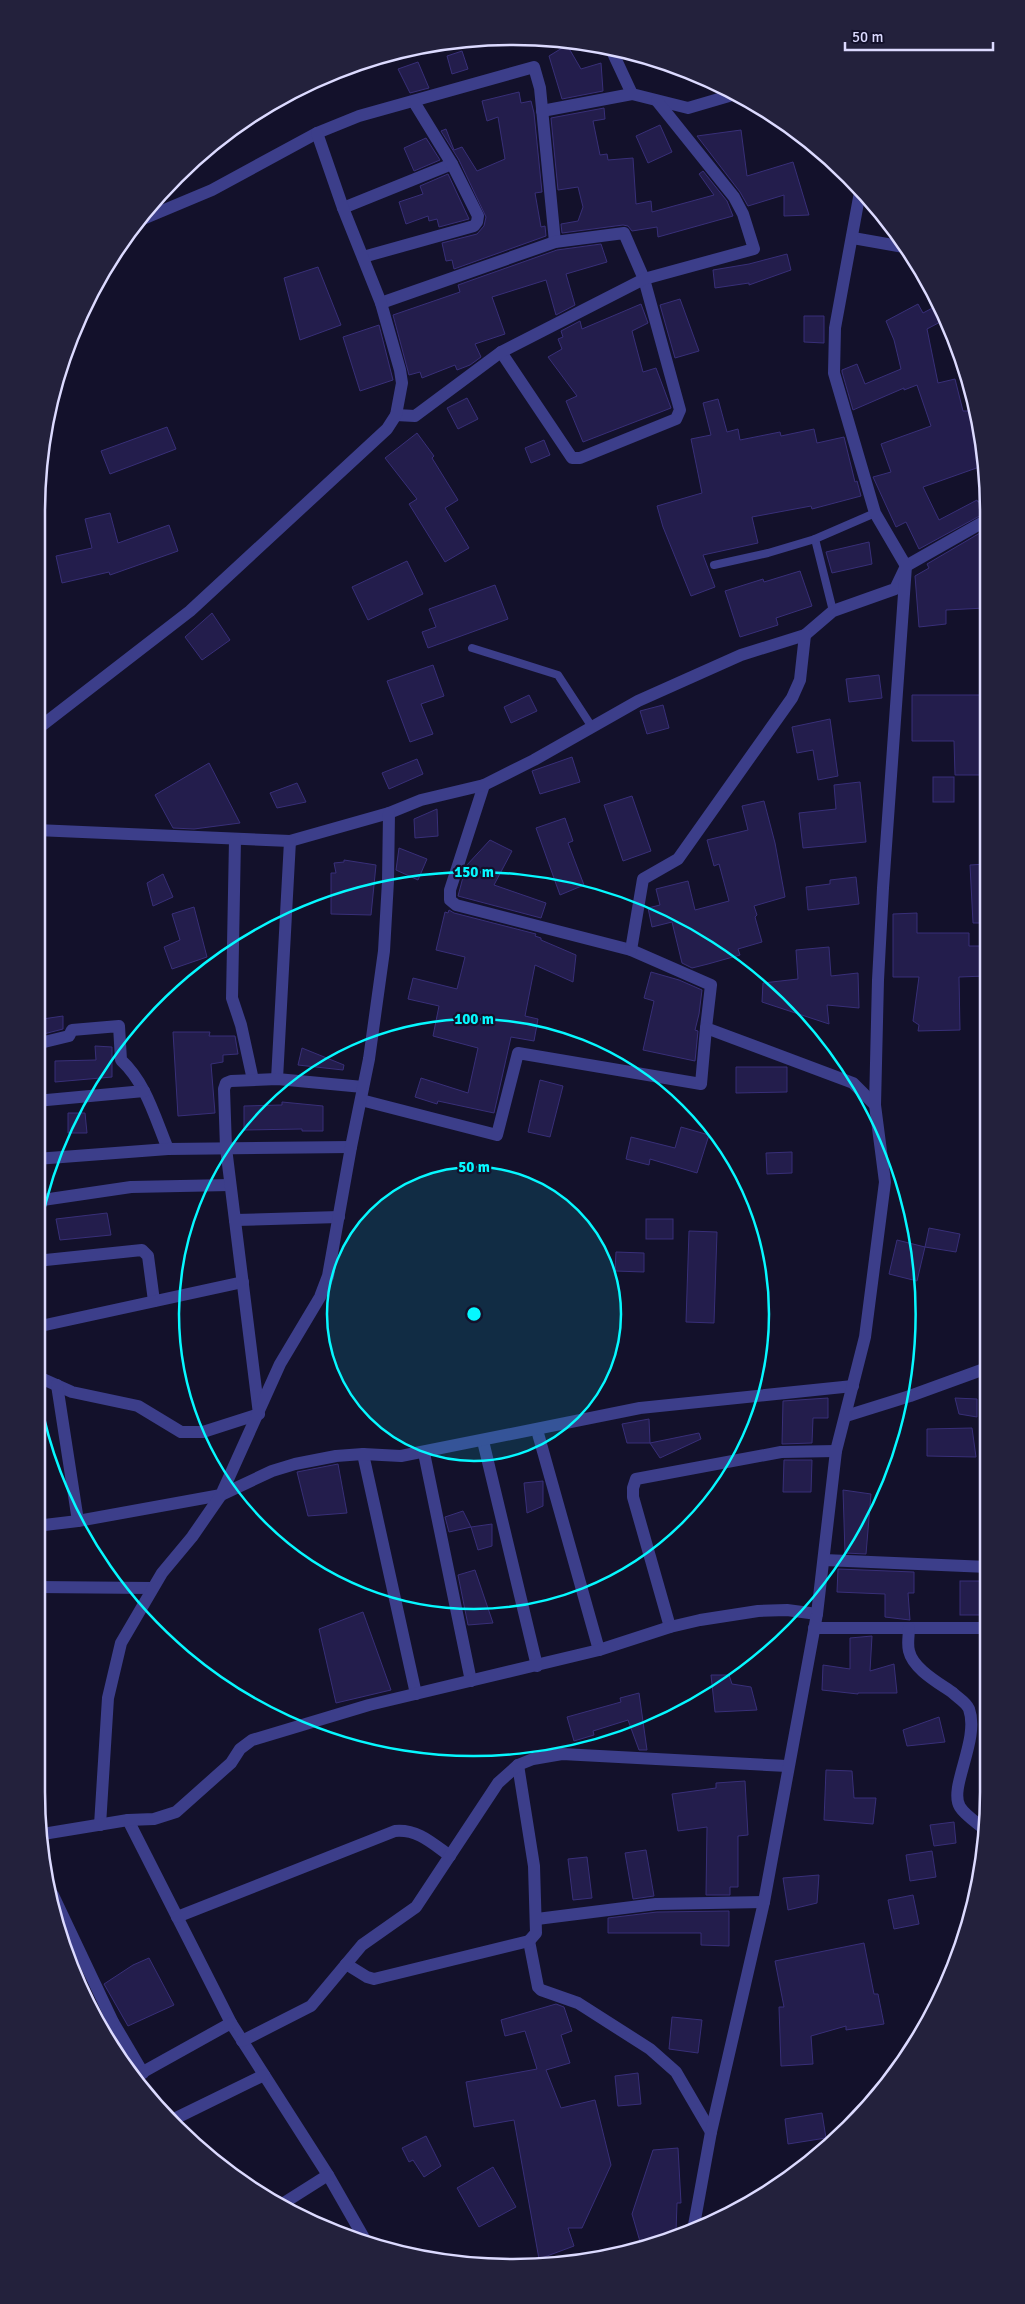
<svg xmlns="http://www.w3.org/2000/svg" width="1025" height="2304" viewBox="0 0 1025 2304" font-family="Signika,sans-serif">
  <rect width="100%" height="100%" fill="#13112b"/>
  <g fill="#231d4c" stroke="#382f78">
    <polygon points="567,45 581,69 601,63 603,91 562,99 549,56"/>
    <polygon points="462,51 468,69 452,74 447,56"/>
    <polygon points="418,62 429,88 410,93 398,69"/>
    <polygon points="519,92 521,103 531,101 534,113 542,192 535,193 541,227 545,226 546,236 454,269 452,260 446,261 442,243 477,234 484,226 486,217 459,160 441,131 446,129 454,150 462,147 477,171 505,159 498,117 487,121 482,101"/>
    <polygon points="604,108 605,119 593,121 600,155 607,154 608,160 633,158 636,204 651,201 652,212 714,195 699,174 703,171 727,201 733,216 658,237 657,227 632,231 628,226 623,225 562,233 561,224 578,221 583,207 578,187 558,190 551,118"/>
    <polygon points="660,125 672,152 648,163 636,136"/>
    <polygon points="741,130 747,176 793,162 809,215 784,216 784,195 748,206 740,192 697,136"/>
    <polygon points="426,138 440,160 414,171 404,148"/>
    <polygon points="448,174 469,219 439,227 437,219 429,221 428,216 406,224 399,202 423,194 420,186"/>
    <polygon points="601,244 607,262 566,274 575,305 556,315 546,280 492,297 505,334 475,344 481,357 470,365 457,370 455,365 422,378 420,372 409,375 393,315 460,292 458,285 557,250"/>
    <polygon points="787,254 791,270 749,285 749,283 715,288 713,270 749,264"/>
    <polygon points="318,267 341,325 300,340 284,278"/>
    <polygon points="680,299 699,351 675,358 660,305"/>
    <polygon points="641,304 648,323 632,331 643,372 656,368 671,408 583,442 566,401 577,396 548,357 562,349 558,339 563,337 561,331 580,321 582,329"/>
    <polygon points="918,304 923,313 938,305 946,319 927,329 938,383 955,379 963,411 974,411 985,450 985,465 923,487 939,520 977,500 978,502 985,499 985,513 919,549 906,522 896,527 873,477 891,472 881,444 931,426 917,385 904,390 904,388 853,410 842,372 842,370 857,364 865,384 901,369 894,340 886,321"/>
    <polygon points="804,316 824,316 824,343 804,342"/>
    <polygon points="379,325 393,380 360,391 343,337"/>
    <polygon points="467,398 478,419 458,429 447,408"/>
    <polygon points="718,399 727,432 738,429 740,440 780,432 781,436 814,429 817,443 844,437 855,482 857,481 861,496 812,509 811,506 752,517 758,543 703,555 715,587 691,596 663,527 657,506 702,493 691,439 711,435 703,403"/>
    <polygon points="167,427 176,449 110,474 101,451"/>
    <polygon points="417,433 434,456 432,458 458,500 445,508 469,548 445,562 409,504 417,499 385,458"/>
    <polygon points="544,440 550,455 531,463 525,448"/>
    <polygon points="110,513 118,543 169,525 178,551 110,575 109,572 62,583 56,556 92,548 85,519"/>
    <polygon points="985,530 985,608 946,610 946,624 919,627 915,576 929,568 927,564"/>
    <polygon points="869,542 872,564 832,573 826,552"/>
    <polygon points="407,561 423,594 368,620 352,587"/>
    <polygon points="800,571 812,606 776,618 778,625 740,637 725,591 763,579 764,582"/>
    <polygon points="495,585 508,619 428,648 422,632 436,627 429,609"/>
    <polygon points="212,613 230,640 202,660 185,637"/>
    <polygon points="433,665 444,696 421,704 433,734 410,742 387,681"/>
    <polygon points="879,675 882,698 849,702 846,679"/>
    <polygon points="529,695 537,711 511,723 504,707"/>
    <polygon points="912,695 983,695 984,775 955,775 954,741 912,741"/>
    <polygon points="663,705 669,728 647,734 640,711"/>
    <polygon points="830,719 838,776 818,780 813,750 797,753 792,727"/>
    <polygon points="572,757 580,782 540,794 532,771"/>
    <polygon points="417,759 423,774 389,789 382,773"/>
    <polygon points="209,763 240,823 194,829 173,828 155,795"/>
    <rect x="933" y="777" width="21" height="25"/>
    <polygon points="860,782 866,842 803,848 799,813 836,809 834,785"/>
    <polygon points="297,783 306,802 277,808 270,793"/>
    <polygon points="632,796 651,851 623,861 604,805"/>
    <polygon points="764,801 775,843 785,897 754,906 757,915 755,917 762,942 738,949 740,955 708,964 692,968 682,963 672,922 652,927 648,908 660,905 656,889 688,881 695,910 729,901 719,864 714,866 707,840 748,830 742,806"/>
    <polygon points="437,809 438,836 415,838 414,819"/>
    <polygon points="565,818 573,841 568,843 584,885 560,895 536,828"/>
    <polygon points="490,840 512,851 494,885 546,903 541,918 458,896 466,866"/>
    <polygon points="399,848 427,859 418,880 396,870"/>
    <polygon points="344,860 376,865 371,915 331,914 331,873 336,873 334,863 344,862"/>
    <polygon points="986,864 986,923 973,923 970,865"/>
    <polygon points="163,874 173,897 153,906 147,883"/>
    <polygon points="856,877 859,904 808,910 806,887 830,884 830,880"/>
    <polygon points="194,907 207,957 172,969 164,947 180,940 172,914"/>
    <polygon points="449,910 454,913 536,934 535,936 541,938 541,940 576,955 573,982 535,965 525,1016 538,1019 534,1041 511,1037 494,1113 438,1101 437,1104 415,1097 421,1078 468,1093 478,1048 433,1036 439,1006 408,999 413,978 457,989 465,957 436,950 445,912 448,913"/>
    <polygon points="917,913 917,933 969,933 969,946 986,946 986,976 959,977 960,1030 918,1031 919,1025 913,1021 919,977 893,977 893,914"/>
    <polygon points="829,947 831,976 858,973 859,1008 827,1005 829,1024 762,1002 763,983 798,979 796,950"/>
    <polygon points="651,972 679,980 702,990 699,1014 695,1030 698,1031 695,1061 643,1050 654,1001 644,998"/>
    <polygon points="63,1016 63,1029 36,1036 36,1020"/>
    <polygon points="173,1032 210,1032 209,1036 235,1036 238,1054 223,1055 223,1062 211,1064 215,1113 178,1116"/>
    <polygon points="95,1046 112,1047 112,1077 55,1082 55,1061 96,1060"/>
    <polygon points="302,1048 344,1065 343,1070 298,1065"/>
    <polygon points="736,1067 787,1067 787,1092 736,1093"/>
    <polygon points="540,1080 563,1086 550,1137 528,1132"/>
    <polygon points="282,1102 323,1106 323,1131 302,1131 302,1129 244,1130 244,1106 282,1105"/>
    <polygon points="68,1113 85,1113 87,1133 68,1133"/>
    <polygon points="681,1127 709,1135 697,1173 650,1159 649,1165 626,1159 631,1137 675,1148"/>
    <polygon points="792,1152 792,1173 767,1174 766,1153"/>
    <polygon points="107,1213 111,1235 60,1240 56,1219"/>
    <rect x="646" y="1219" width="27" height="20"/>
    <polygon points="929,1228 960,1234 956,1252 925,1247"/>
    <polygon points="689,1231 717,1232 714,1323 686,1322"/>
    <polygon points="897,1240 925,1247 917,1281 889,1274"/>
    <polygon points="616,1252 644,1253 644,1272 615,1271"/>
    <polygon points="828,1398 828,1418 813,1418 812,1443 782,1444 783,1401"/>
    <polygon points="955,1398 977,1399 977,1417 959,1414"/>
    <polygon points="649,1419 650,1443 627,1443 622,1424"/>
    <polygon points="972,1428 976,1457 927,1456 927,1429"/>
    <polygon points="699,1433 701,1439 660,1458 650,1443"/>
    <polygon points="784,1460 812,1460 811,1492 783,1492"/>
    <polygon points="338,1464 347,1513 308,1516 297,1472"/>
    <polygon points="543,1481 543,1506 527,1513 524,1483"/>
    <polygon points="843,1490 871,1494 866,1554 845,1553"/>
    <polygon points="463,1511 471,1527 449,1532 445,1517"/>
    <polygon points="492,1524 492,1546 478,1550 471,1527"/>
    <polygon points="838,1569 914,1572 914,1593 908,1593 910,1620 885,1617 885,1594 837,1592"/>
    <polygon points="475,1570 493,1623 468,1625 458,1575"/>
    <rect x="960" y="1581" width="28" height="34"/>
    <polygon points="363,1612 391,1690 336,1703 319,1629"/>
    <polygon points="872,1636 870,1671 894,1664 897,1693 858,1693 858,1694 822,1690 823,1665 850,1669 850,1638"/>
    <polygon points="711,1675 729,1675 732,1684 751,1687 757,1710 715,1712"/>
    <polygon points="639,1693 647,1750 639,1750 628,1720 593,1731 594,1735 574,1741 567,1717 621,1702 620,1698"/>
    <polygon points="939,1717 945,1742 907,1746 903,1730"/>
    <polygon points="826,1770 852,1771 854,1798 876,1798 873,1824 824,1820"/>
    <polygon points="745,1781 748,1835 738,1836 738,1887 730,1887 730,1895 706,1895 707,1827 678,1831 672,1794 716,1788 716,1783"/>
    <polygon points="954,1822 956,1843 934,1846 930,1825"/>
    <polygon points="646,1850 654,1896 633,1899 625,1853"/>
    <polygon points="932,1851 936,1877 910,1881 906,1855"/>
    <polygon points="587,1857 592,1898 573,1900 568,1859"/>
    <polygon points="819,1875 817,1903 788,1910 783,1878"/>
    <polygon points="913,1895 919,1924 894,1929 888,1900"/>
    <polygon points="729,1911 729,1946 701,1945 701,1933 608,1933 608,1918 657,1912"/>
    <polygon points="864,1943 874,1994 878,1994 884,2024 846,2030 846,2026 811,2036 813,2064 781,2066 779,2007 784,2007 775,1961"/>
    <polygon points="149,1958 174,2005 128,2026 104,1984 133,1965"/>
    <polygon points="556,2004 564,2007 572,2031 561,2035 570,2063 546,2070 561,2108 595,2100 611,2165 582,2228 568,2228 574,2246 539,2259 514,2120 474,2127 466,2082 537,2069 525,2031 505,2036 501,2020"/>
    <polygon points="672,2017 702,2020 698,2053 669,2049"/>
    <polygon points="638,2073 641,2104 618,2106 615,2076"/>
    <polygon points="822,2113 826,2138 788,2144 785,2119"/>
    <polygon points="426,2136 441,2166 424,2177 413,2160 409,2162 402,2148"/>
    <polygon points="678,2148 681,2203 677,2203 676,2232 641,2245 632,2214 653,2150"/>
    <polygon points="493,2167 516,2207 479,2227 457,2188"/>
  </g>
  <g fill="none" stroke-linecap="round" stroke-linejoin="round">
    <g stroke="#3c3e8a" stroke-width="8">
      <polyline points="815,539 833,611"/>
      <polyline points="714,565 768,553 815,539 875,513"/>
      <polyline points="472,648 558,675 592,727"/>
    </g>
    <g stroke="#3c3e8a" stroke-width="12">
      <polyline points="611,49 632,94"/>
      <polyline points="542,111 632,94 688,108 729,96"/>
      <polyline points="343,208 452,164"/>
      <polyline points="138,221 212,190 317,133 359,116 534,67 540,88 555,242"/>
      <polyline points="853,238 904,247"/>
      <polyline points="363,257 474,226 477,222 478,216 452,164 414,102"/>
      <polyline points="381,303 555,242 624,233 644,279 680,410 676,419 580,458 572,458 501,352"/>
      <polyline points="396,415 415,416 501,352 644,279 754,249 743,214 734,197 657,101"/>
      <polyline points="36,730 190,611 387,429 396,415 402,383 400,370 381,303 343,208 317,133"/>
      <polyline points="484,785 450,890 450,900 456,905 631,950 711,985 706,1028 853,1083 875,1105"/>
      <polyline points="36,830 290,841 389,813 421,800 484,785 534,760 638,701 741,655 805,635 833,611 895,589 906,566 985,521"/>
      <polyline points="235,839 232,998 241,1025 253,1080"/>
      <polyline points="631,950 643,879 678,859 792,698 800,680 805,635"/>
      <path d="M 36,1044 L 69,1036 L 72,1030 L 119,1026 L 121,1060 C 146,1083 155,1118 168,1149"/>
      <polyline points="277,1079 290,841"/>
      <polyline points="361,1100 497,1135 518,1053 701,1084 706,1028"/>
      <polyline points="36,1101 144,1091"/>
      <polyline points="36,1159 168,1149 351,1147"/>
      <polyline points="36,1201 131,1187 230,1185"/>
      <polyline points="235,1220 339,1217"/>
      <polyline points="36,1261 142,1250 148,1256 154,1301"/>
      <polyline points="36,1327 243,1282"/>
      <polyline points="36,1376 72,1392 138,1406 181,1432 203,1432 259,1414 226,1148 224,1089 226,1083 231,1081 277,1079 363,1087"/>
      <polyline points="57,1385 78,1521"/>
      <polyline points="846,1416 910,1396 987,1368"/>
      <polyline points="537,1430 599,1650"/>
      <polyline points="483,1441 537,1666"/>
      <polyline points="424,1453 471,1681"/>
      <polyline points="363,1454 416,1694"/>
      <polyline points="36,1526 78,1521 221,1495 272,1471 295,1464 336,1456 363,1454 401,1456 640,1408 853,1386"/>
      <polyline points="824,1560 988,1567"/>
      <polyline points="36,1587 152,1588"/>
      <polyline points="670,1627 633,1497 633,1488 636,1479 781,1452 836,1451"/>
      <polyline points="814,1628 988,1628"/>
      <path d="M 909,1628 C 909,1635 907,1644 909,1651 C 913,1669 939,1683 953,1693 C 958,1698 966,1702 969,1709 C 980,1740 948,1788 960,1807 C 965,1815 976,1822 983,1828"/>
      <polyline points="128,1820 231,2023 328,2175 364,2238"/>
      <polyline points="100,1825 108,1698 121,1643 162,1573 192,1537 221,1495 280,1364 320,1297 328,1276 351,1147 369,1059 384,951 388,881 389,813"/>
      <polyline points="43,1834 128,1820 154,1819 176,1812 231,1763 240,1749 252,1740 369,1705 599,1650 670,1627 700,1620 758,1611 787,1610 817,1614"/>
      <polyline points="53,1895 113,2022 143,2073"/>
      <path d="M 177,1917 L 395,1831 C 418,1829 432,1843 450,1856"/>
      <polyline points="537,1919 656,1904 764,1902"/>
      <polyline points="529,1941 538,1987 541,1990 578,2003 650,2049 676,2072 711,2132"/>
      <polyline points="346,1964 367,1977 374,1979 529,1941 536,1933 534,1866 518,1765"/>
      <polyline points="99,2028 113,2022"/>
      <polyline points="242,2041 311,2006 362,1945 416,1907 498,1783 518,1765 533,1759 562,1754 787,1766"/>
      <polyline points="134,2077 231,2023"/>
      <polyline points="172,2120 264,2075"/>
      <polyline points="279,2206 328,2175"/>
      <polyline points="694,2225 711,2132 764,1902 817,1614 836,1451 865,1337 885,1182 875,1105 878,980 883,888 906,566 875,513 834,373 835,328 860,192"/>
    </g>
  </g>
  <circle cx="474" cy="1314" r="147" fill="#06f8ff" fill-opacity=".12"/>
  <g fill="none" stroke="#06f8ff" stroke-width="2.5">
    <circle cx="474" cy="1314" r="147"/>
    <circle cx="474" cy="1314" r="295"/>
    <path d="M36 1252A442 442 0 1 1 36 1376"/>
  </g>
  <path d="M0 0H1025V2304H0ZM512 45H513A467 467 0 0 1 980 512V1792A467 467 0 0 1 513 2259H512A467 467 0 0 1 45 1792V512A467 467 0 0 1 512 45Z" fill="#23213c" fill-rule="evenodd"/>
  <path fill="none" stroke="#dcdaff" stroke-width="2.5" d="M512 45H513A467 467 0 0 1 980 512V1792A467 467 0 0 1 513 2259H512A467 467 0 0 1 45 1792V512A467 467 0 0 1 512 45Z"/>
  <circle cx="474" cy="1314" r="8" fill="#06f8ff" stroke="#13112b" stroke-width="2.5"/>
  <g font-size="15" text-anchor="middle" font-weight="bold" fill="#06f8ff" stroke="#13112b" stroke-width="4.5" stroke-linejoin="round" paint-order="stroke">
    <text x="474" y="877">150 m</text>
    <text x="474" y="1024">100 m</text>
    <text x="474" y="1172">50 m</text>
  </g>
  <path d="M845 42v8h148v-8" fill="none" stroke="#dcdaff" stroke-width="2.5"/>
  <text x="852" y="42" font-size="15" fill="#dcdaff" stroke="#13112b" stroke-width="4" paint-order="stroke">50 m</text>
</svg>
